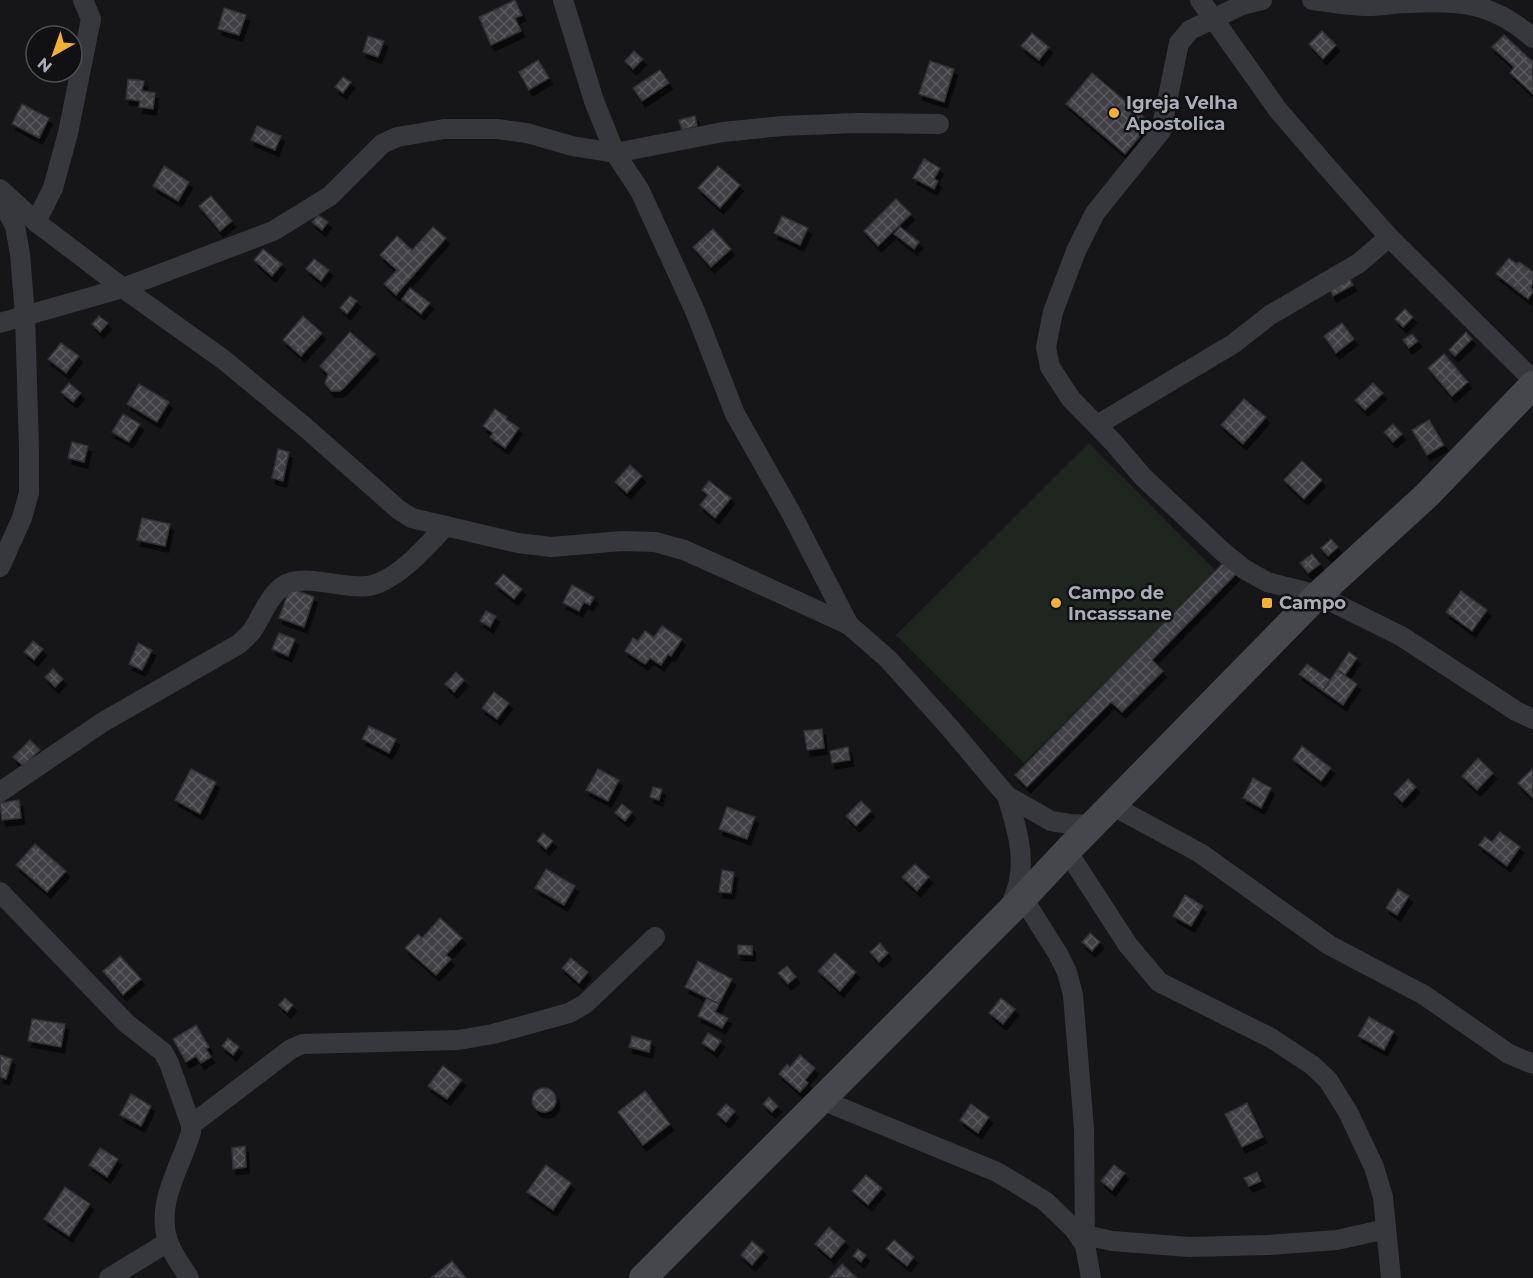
<svg xmlns="http://www.w3.org/2000/svg" width="1533" height="1278" viewBox="0 0 1533 1278" font-family="Montserrat,sans-serif">
  <defs>
    <pattern id="building-cross-hatch" width="8" height="8" patternUnits="userSpaceOnUse" patternTransform="scale(1.5)"><rect width="8" height="8" fill="#404145"/><path d="M0 0l8 8M0 8l8-8" fill="none" stroke="#595a5e"/></pattern>
    <filter id="shadow"><feDropShadow dx="3.5" dy="6" stdDeviation="0" flood-color="#0009"/></filter>
  </defs>
  <rect width="100%" height="100%" fill="#161618"/>
  <polygon fill="#1e261f" points="1089,443 1216,571 1024,763 896,635"/>
  <g fill="url(#building-cross-hatch)" stroke="#303034" stroke-width="1.5" filter="url(#shadow)">
    <polygon points="515,0 522,15 515,18 521,31 491,45 479,17"/>
    <polygon points="224,8 246,15 239,35 218,29"/>
    <polygon points="1322,31 1336,45 1323,59 1309,44"/>
    <polygon points="1032,33 1049,47 1039,60 1021,46"/>
    <polygon points="1504,35 1533,62 1533,94 1510,73 1514,67 1492,47"/>
    <polygon points="368,36 384,41 378,57 363,52"/>
    <polygon points="634,51 643,59 633,69 625,61"/>
    <polygon points="538,60 549,78 529,90 519,72"/>
    <polygon points="930,61 954,69 944,102 919,94"/>
    <polygon points="660,70 669,83 642,101 633,88"/>
    <polygon points="1092,73 1151,123 1125,154 1066,104"/>
    <polygon points="343,77 351,82 343,93 335,87"/>
    <polygon points="128,79 144,81 142,91 155,93 153,109 139,107 140,101 126,99"/>
    <polygon points="22,104 49,118 39,138 12,124"/>
    <polygon points="695,116 697,126 682,130 679,120"/>
    <polygon points="257,126 281,136 275,150 251,140"/>
    <polygon points="924,159 940,168 934,179 938,181 934,189 913,178"/>
    <polygon points="164,166 189,182 178,201 153,186"/>
    <polygon points="718,166 740,185 720,208 698,188"/>
    <polygon points="211,196 232,221 220,231 199,206"/>
    <polygon points="896,199 911,214 878,246 864,231"/>
    <polygon points="318,215 328,222 322,230 312,222"/>
    <polygon points="782,216 808,228 800,245 774,233"/>
    <polygon points="433,227 446,238 396,295 384,284 397,270 380,255 397,236 412,250"/>
    <polygon points="900,227 919,242 914,249 894,234"/>
    <polygon points="713,229 731,249 711,267 693,247"/>
    <polygon points="263,249 282,264 272,276 254,260"/>
    <polygon points="1509,258 1517,264 1519,262 1533,272 1533,284 1531,287 1533,292 1528,299 1496,274"/>
    <polygon points="314,259 329,270 321,281 306,269"/>
    <polygon points="1347,275 1353,285 1333,296 1328,286"/>
    <polygon points="410,288 430,303 421,314 402,299"/>
    <polygon points="350,296 357,301 347,314 340,308"/>
    <polygon points="1405,309 1413,317 1403,327 1395,319"/>
    <polygon points="99,316 108,323 100,332 92,324"/>
    <polygon points="303,316 322,333 301,356 283,340"/>
    <polygon points="1342,323 1354,339 1336,353 1324,336"/>
    <polygon points="350,332 375,354 344,388 340,391 331,391 325,383 328,374 320,366"/>
    <polygon points="1466,332 1472,339 1455,356 1449,350"/>
    <polygon points="1412,334 1418,341 1409,348 1403,340"/>
    <polygon points="61,343 79,356 66,373 48,359"/>
    <polygon points="1444,354 1468,382 1452,396 1428,368"/>
    <polygon points="69,383 81,393 73,402 61,392"/>
    <polygon points="1373,383 1383,393 1365,410 1355,400"/>
    <polygon points="139,384 169,402 157,422 127,404"/>
    <polygon points="1244,399 1266,417 1243,444 1221,425"/>
    <polygon points="495,409 507,417 506,419 519,428 505,448 490,437 493,433 483,426"/>
    <polygon points="123,414 140,424 129,442 112,432"/>
    <polygon points="1429,420 1444,445 1427,455 1412,430"/>
    <polygon points="1393,424 1402,434 1393,442 1384,432"/>
    <polygon points="72,442 88,446 84,462 68,458"/>
    <polygon points="278,449 289,452 283,481 272,478"/>
    <polygon points="1302,461 1322,480 1304,499 1284,480"/>
    <polygon points="630,465 642,476 627,493 615,482"/>
    <polygon points="709,481 731,498 715,518 700,505 708,495 702,490"/>
    <polygon points="142,518 170,524 165,546 137,540"/>
    <polygon points="1331,539 1338,547 1328,556 1321,548"/>
    <polygon points="1312,554 1320,564 1308,573 1300,563"/>
    <polygon points="1224,562 1236,574 1152,660 1163,671 1122,712 1111,702 1027,787 1015,775"/>
    <polygon points="503,574 522,589 514,599 495,584"/>
    <polygon points="572,585 594,597 590,605 584,602 579,611 563,603"/>
    <polygon points="290,588 314,597 304,627 279,618"/>
    <polygon points="1461,591 1487,610 1472,631 1446,612"/>
    <polygon points="486,611 496,616 490,627 480,621"/>
    <polygon points="662,626 682,639 671,656 668,654 661,665 650,658 645,664 625,651 633,638 638,641 645,631 654,637"/>
    <polygon points="279,633 295,639 288,656 272,649"/>
    <polygon points="33,641 43,649 34,660 24,652"/>
    <polygon points="138,643 152,650 142,670 129,664"/>
    <polygon points="1349,652 1357,658 1345,675 1337,670"/>
    <polygon points="1307,664 1330,680 1323,691 1299,674"/>
    <polygon points="53,669 63,679 55,687 45,677"/>
    <polygon points="1337,670 1357,684 1343,705 1323,691"/>
    <polygon points="456,672 464,680 454,692 445,684"/>
    <polygon points="494,692 509,703 497,719 482,708"/>
    <polygon points="369,726 396,739 389,753 362,739"/>
    <polygon points="822,729 824,748 807,750 804,731"/>
    <polygon points="30,740 40,750 23,766 13,757"/>
    <polygon points="1302,746 1331,768 1321,781 1293,759"/>
    <polygon points="848,747 850,760 832,763 830,751"/>
    <polygon points="1478,758 1493,773 1477,790 1462,776"/>
    <polygon points="1533,768 1533,798 1518,783"/>
    <polygon points="191,769 216,782 200,814 175,800"/>
    <polygon points="598,769 619,780 608,801 586,790"/>
    <polygon points="1253,778 1271,788 1261,808 1243,798"/>
    <polygon points="1408,779 1416,787 1402,802 1394,794"/>
    <polygon points="653,787 662,789 659,800 650,797"/>
    <polygon points="19,800 21,818 2,820 0,803"/>
    <polygon points="861,801 871,811 856,826 846,816"/>
    <polygon points="622,804 632,812 625,821 615,813"/>
    <polygon points="727,807 755,817 747,839 719,829"/>
    <polygon points="1500,832 1520,847 1507,866 1479,845 1485,837 1492,842"/>
    <polygon points="543,833 553,841 546,849 537,841"/>
    <polygon points="35,844 66,871 47,892 16,865"/>
    <polygon points="915,864 929,877 917,891 902,877"/>
    <polygon points="546,869 575,886 564,905 535,888"/>
    <polygon points="722,870 734,872 731,893 719,892"/>
    <polygon points="1398,889 1409,896 1397,915 1386,908"/>
    <polygon points="1185,895 1203,906 1191,926 1173,916"/>
    <polygon points="440,918 462,938 446,955 451,959 436,975 405,948 418,934 422,938"/>
    <polygon points="1090,933 1100,942 1092,951 1082,942"/>
    <polygon points="880,943 888,953 879,962 870,952"/>
    <polygon points="738,945 752,946 752,955 738,954"/>
    <polygon points="835,953 856,972 840,991 818,971"/>
    <polygon points="120,956 141,979 123,995 103,971"/>
    <polygon points="571,958 588,972 579,983 562,968"/>
    <polygon points="698,961 732,979 719,1004 685,987"/>
    <polygon points="787,966 796,977 788,984 778,973"/>
    <polygon points="285,998 293,1005 287,1012 279,1005"/>
    <polygon points="707,998 719,1004 715,1012 728,1018 722,1028 698,1016"/>
    <polygon points="1001,998 1015,1009 1003,1024 989,1013"/>
    <polygon points="1369,1017 1394,1031 1384,1050 1358,1036"/>
    <polygon points="32,1019 65,1024 61,1047 28,1041"/>
    <polygon points="196,1025 209,1047 206,1049 211,1057 201,1063 196,1056 186,1062 173,1039"/>
    <polygon points="708,1033 721,1041 714,1051 702,1043"/>
    <polygon points="632,1036 651,1041 649,1052 629,1047"/>
    <polygon points="228,1038 239,1047 233,1055 222,1046"/>
    <polygon points="0,1055 12,1059 6,1079 0,1077"/>
    <polygon points="800,1055 815,1068 805,1080 808,1083 800,1092 779,1074 787,1064 790,1067"/>
    <polygon points="443,1066 462,1080 447,1099 428,1086"/>
    <circle cx="544" cy="1100" r="12"/>
    <polygon points="645,1091 670,1124 643,1145 618,1112"/>
    <polygon points="131,1094 151,1106 141,1126 120,1115"/>
    <polygon points="769,1097 778,1106 772,1112 763,1104"/>
    <polygon points="1247,1103 1263,1137 1242,1147 1225,1114"/>
    <polygon points="726,1104 735,1111 726,1122 717,1114"/>
    <polygon points="971,1104 989,1117 978,1133 960,1120"/>
    <polygon points="245,1146 246,1167 233,1169 232,1148"/>
    <polygon points="100,1148 118,1159 107,1177 89,1165"/>
    <polygon points="546,1165 571,1183 553,1210 527,1192"/>
    <polygon points="1114,1165 1125,1173 1112,1190 1101,1181"/>
    <polygon points="1257,1172 1261,1181 1249,1186 1244,1178"/>
    <polygon points="866,1175 882,1188 868,1205 852,1191"/>
    <polygon points="65,1187 90,1204 69,1236 44,1219"/>
    <polygon points="829,1227 845,1241 831,1258 815,1244"/>
    <polygon points="894,1240 914,1257 907,1266 886,1249"/>
    <polygon points="752,1241 764,1251 752,1265 741,1255"/>
    <polygon points="858,1249 866,1255 861,1262 853,1256"/>
    <polygon points="452,1261 466,1278 431,1278"/>
    <polygon points="842,1264 857,1278 829,1278"/>
  </g>
  <g fill="none" stroke-linecap="round" stroke-linejoin="round">
    <g stroke="#37383d" stroke-width="20">
      <polyline points="563,0 594,101 615,153 640,191 695,311 735,414 790,511 849,625"/>
      <polyline points="1200,0 1278,110 1328,168 1389,237 1533,380"/>
      <polyline points="1262,0 1242,5 1190,30 1179,43 1161,131 1095,213 1076,251 1053,312 1046,347 1050,367 1071,399 1114,443 1143,477 1223,552 1244,569 1267,582 1318,595 1401,636 1516,711 1533,719"/>
      <path d="M 1312,0 C 1330,2 1349,6 1367,6 C 1381,6 1395,3 1409,3 C 1461,0 1493,3 1533,38"/>
      <polyline points="0,189 36,222 123,288 224,360 306,428 399,510 412,518 424,521 518,543 551,547 622,541 655,542 684,550 740,575 849,625 888,659 950,728 1007,796 1051,821 1070,824 1092,825"/>
      <polyline points="0,198 15,226 20,254 25,315 29,449 29,493 22,518 0,567"/>
      <polyline points="36,222 53,188 68,133 91,19 83,0"/>
      <polyline points="0,323 123,288 273,231 330,196 382,144 397,137 444,129 497,129 527,133 572,146 615,153 723,132 782,126 857,123 939,124"/>
      <polyline points="1097,425 1233,344 1270,315 1359,263 1389,237"/>
      <path d="M 0,792 L 103,722 L 239,644 C 243,640 248,636 252,631 C 262,616 268,597 283,586 C 306,570 352,595 379,583 C 406,571 426,546 446,526"/>
      <path d="M 1007,796 C 1015,823 1025,852 1019,880 C 1018,889 1013,899 1010,907"/>
      <polyline points="1111,805 1200,853 1329,945 1424,995 1509,1054 1533,1064"/>
      <polyline points="1067,851 1128,945 1159,982 1271,1038 1312,1065 1328,1080 1348,1112 1374,1167 1383,1197 1391,1278"/>
      <path d="M 0,892 L 126,1023 L 163,1052 L 169,1063 L 191,1125 L 191,1132 C 181,1167 155,1203 168,1241 C 172,1254 182,1266 189,1278"/>
      <polyline points="1023,898 1058,954 1067,972 1073,995 1084,1128 1085,1245"/>
      <polyline points="822,1100 997,1172 1045,1201 1074,1229 1085,1245 1091,1278"/>
      <polyline points="191,1125 291,1049 302,1044 458,1040 493,1034 569,1013 585,1004 655,937"/>
      <polyline points="1085,1235 1112,1241 1189,1247 1268,1245 1337,1240 1386,1229"/>
      <polyline points="109,1278 168,1242"/>
    </g>
    <polyline stroke="#45474d" stroke-width="28" points="643,1278 1023,898 1067,851 1318,595 1427,495 1533,385"/>
  </g>
  <g fill="#f2b134" stroke="#111113" stroke-width="2">
    <circle cx="1114" cy="113" r="6"/>
    <circle cx="1056" cy="603" r="6"/>
    <rect x="1261" y="597" width="12" height="12" rx="3"/>
  </g>
  <g text-anchor="middle" stroke-width="5" stroke-linejoin="round" paint-order="stroke">
    <g font-size="18" font-weight="bold" fill="#a8adb8" stroke="#111113" text-anchor="start">
      <text x="1126" y="109">Igreja Velha<tspan x="1126" dy="21">Apostolica</tspan></text>
      <text x="1068" y="599">Campo de<tspan x="1068" dy="21">Incasssane</tspan></text>
      <text x="1279" y="609">Campo</text>
    </g>
  </g>
  <g transform="translate(54 54) rotate(220)"><circle r="28" fill="#111113" stroke="#4d4f55" stroke-width="1.5"/>
  <path d="M0-4.5L10 22L0 15L-10 22Z" fill="#f2b134"/>
  <text y="-9" font-size="16" font-weight="bold" text-anchor="middle" fill="#a8adb8">N</text>
  </g>
</svg>
